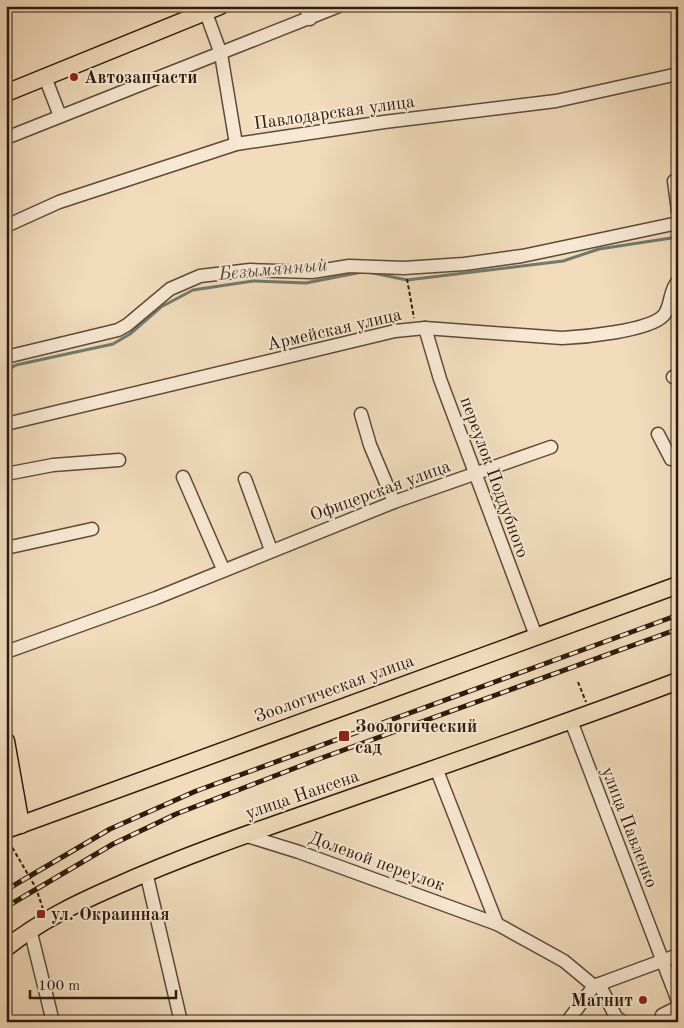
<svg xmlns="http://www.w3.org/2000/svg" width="684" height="1028" viewBox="0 0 684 1028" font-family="'Old Standard TT',serif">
  <rect width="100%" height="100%" fill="#f2dcbc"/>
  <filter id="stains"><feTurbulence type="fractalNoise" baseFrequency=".004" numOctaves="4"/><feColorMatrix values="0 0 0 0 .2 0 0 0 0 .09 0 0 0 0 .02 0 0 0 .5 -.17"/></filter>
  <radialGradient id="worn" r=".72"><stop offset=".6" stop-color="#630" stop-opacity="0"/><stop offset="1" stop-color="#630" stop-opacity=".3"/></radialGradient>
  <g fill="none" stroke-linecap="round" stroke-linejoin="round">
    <g stroke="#6f7b6e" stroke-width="3">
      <polyline points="368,272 407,280 563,261 599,249 678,237"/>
      <polyline points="6,371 16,365 113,344 130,334 161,307 193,290 253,281 306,283 362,272"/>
    </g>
    <g stroke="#5e4a39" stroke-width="15">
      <g id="minor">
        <polyline points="305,6 310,19"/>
        <polyline points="206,13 221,54 236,144"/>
        <polyline points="45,77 60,116"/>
        <polyline points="6,138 339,6"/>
        <polyline points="674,181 678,211"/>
        <polyline points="6,226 59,202 236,144 384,122 556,101 678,74"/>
        <polyline points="425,328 440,379 536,636"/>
        <polyline points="6,357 118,330 127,325 170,289 200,276 250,270 312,272 349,266 404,268 464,264 522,256 678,223"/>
        <polyline points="673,377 678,375"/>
        <polyline points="361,414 370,445 394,502"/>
        <path d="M 6,424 L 395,331 L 425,328 L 562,338 C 584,337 648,331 663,316 C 672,307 668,292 678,281"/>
        <polyline points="658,434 671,459 678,459"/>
        <polyline points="6,474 53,465 119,460"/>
        <polyline points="183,477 223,569"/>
        <polyline points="245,479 271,550"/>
        <polyline points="6,548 92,529"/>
        <polyline points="6,652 156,598 394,502 551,447"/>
        <polyline points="571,721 678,1001"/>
        <polyline points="436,768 497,924"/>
        <polyline points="244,835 299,852 497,924 564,961 594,986"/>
        <polyline points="146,872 181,1022"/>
        <polyline points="30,929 53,1022"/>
        <polyline points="599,984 616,1017 623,1022"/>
        <polyline points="594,986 678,955"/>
        <polyline points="662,1015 678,1007"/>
        <polyline points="567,1022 594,986"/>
        <polyline points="676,1022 678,1021"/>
      </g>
    </g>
    <g stroke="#2d1a0d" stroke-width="19">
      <g id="major">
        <polyline points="6,93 220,6"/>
        <polyline points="6,741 21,825"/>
        <polyline points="6,830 678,585"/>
        <path d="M 6,948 C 40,921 75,904 114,887 C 181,857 250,833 319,809 C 439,767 559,726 678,681"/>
      </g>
    </g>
    <g stroke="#2d1a0d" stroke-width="2" stroke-dasharray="4 2.5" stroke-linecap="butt">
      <polyline points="674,169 678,162"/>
      <polyline points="407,279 414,318"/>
      <polyline points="578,682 586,702"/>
      <polyline points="9,842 36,888 43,909"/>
    </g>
    <use href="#minor" stroke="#f7e8d3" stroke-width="12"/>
    <use href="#major" stroke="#f2dcbc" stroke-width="16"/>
    <g stroke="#2d1a0d" stroke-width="5">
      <g id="rail">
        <polyline points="6,890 110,829 196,791 678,615"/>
        <polyline points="6,907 113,844 176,814 316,760 678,629"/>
      </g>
    </g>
    <use href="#rail" stroke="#f7e8d3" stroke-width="3" stroke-dasharray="9" stroke-linecap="butt"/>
  </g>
  <g fill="#8f2418" stroke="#f7e8d3" stroke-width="2">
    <circle cx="74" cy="77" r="5"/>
    <rect x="338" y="730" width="12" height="12" rx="2.5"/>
    <rect x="36" y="909" width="10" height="10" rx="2.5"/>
    <circle cx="643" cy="1000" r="5"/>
  </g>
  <g text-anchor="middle" stroke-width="4" stroke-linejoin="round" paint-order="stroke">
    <g font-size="18" font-weight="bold" fill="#2d1a0d" stroke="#f7e8d3" text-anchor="start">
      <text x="84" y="83">Автозапчасти</text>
      <text x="355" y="732">Зоологический<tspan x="355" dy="21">сад</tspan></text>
      <text x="51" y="920">ул. Окраинная</text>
      <text x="633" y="1006" text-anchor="end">Магнит</text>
    </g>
    <g font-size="18" fill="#2d1a0d" stroke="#f7e8d3">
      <text transform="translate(334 112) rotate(-8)" y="6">Павлодарская улица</text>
      <text transform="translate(334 329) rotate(-13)" y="6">Армейская улица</text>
      <text transform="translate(495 477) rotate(70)" y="6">переулок Поддубного</text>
      <text transform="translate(380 490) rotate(-20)" y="6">Офицерская улица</text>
      <text transform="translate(334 688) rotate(-20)" y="6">Зоологическая улица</text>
      <text transform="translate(302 794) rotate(-19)" y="6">улица Нансена</text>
      <text transform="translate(630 827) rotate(69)" y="6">улица Павленко</text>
      <text transform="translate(377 861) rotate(20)" y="6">Долевой переулок</text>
    </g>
    <g font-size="19" font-style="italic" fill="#4e4b3e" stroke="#f7e8d3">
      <text transform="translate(273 268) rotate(-5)" y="7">Безымянный</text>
    </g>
  </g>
  <rect width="684" height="1028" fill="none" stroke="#f2dcbc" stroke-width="25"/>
  <rect x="8" y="8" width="669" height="1013" fill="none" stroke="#2d1a0d" stroke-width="2.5"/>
  <rect x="12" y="12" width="659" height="1003" fill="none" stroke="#2d1a0d"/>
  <path d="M30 990v8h146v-8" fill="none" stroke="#2d1a0d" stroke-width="2.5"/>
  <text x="38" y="990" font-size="15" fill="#2d1a0d" stroke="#f7e8d3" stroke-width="4" paint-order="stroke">100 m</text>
  <rect width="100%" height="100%" filter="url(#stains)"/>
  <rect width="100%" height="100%" fill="url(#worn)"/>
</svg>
